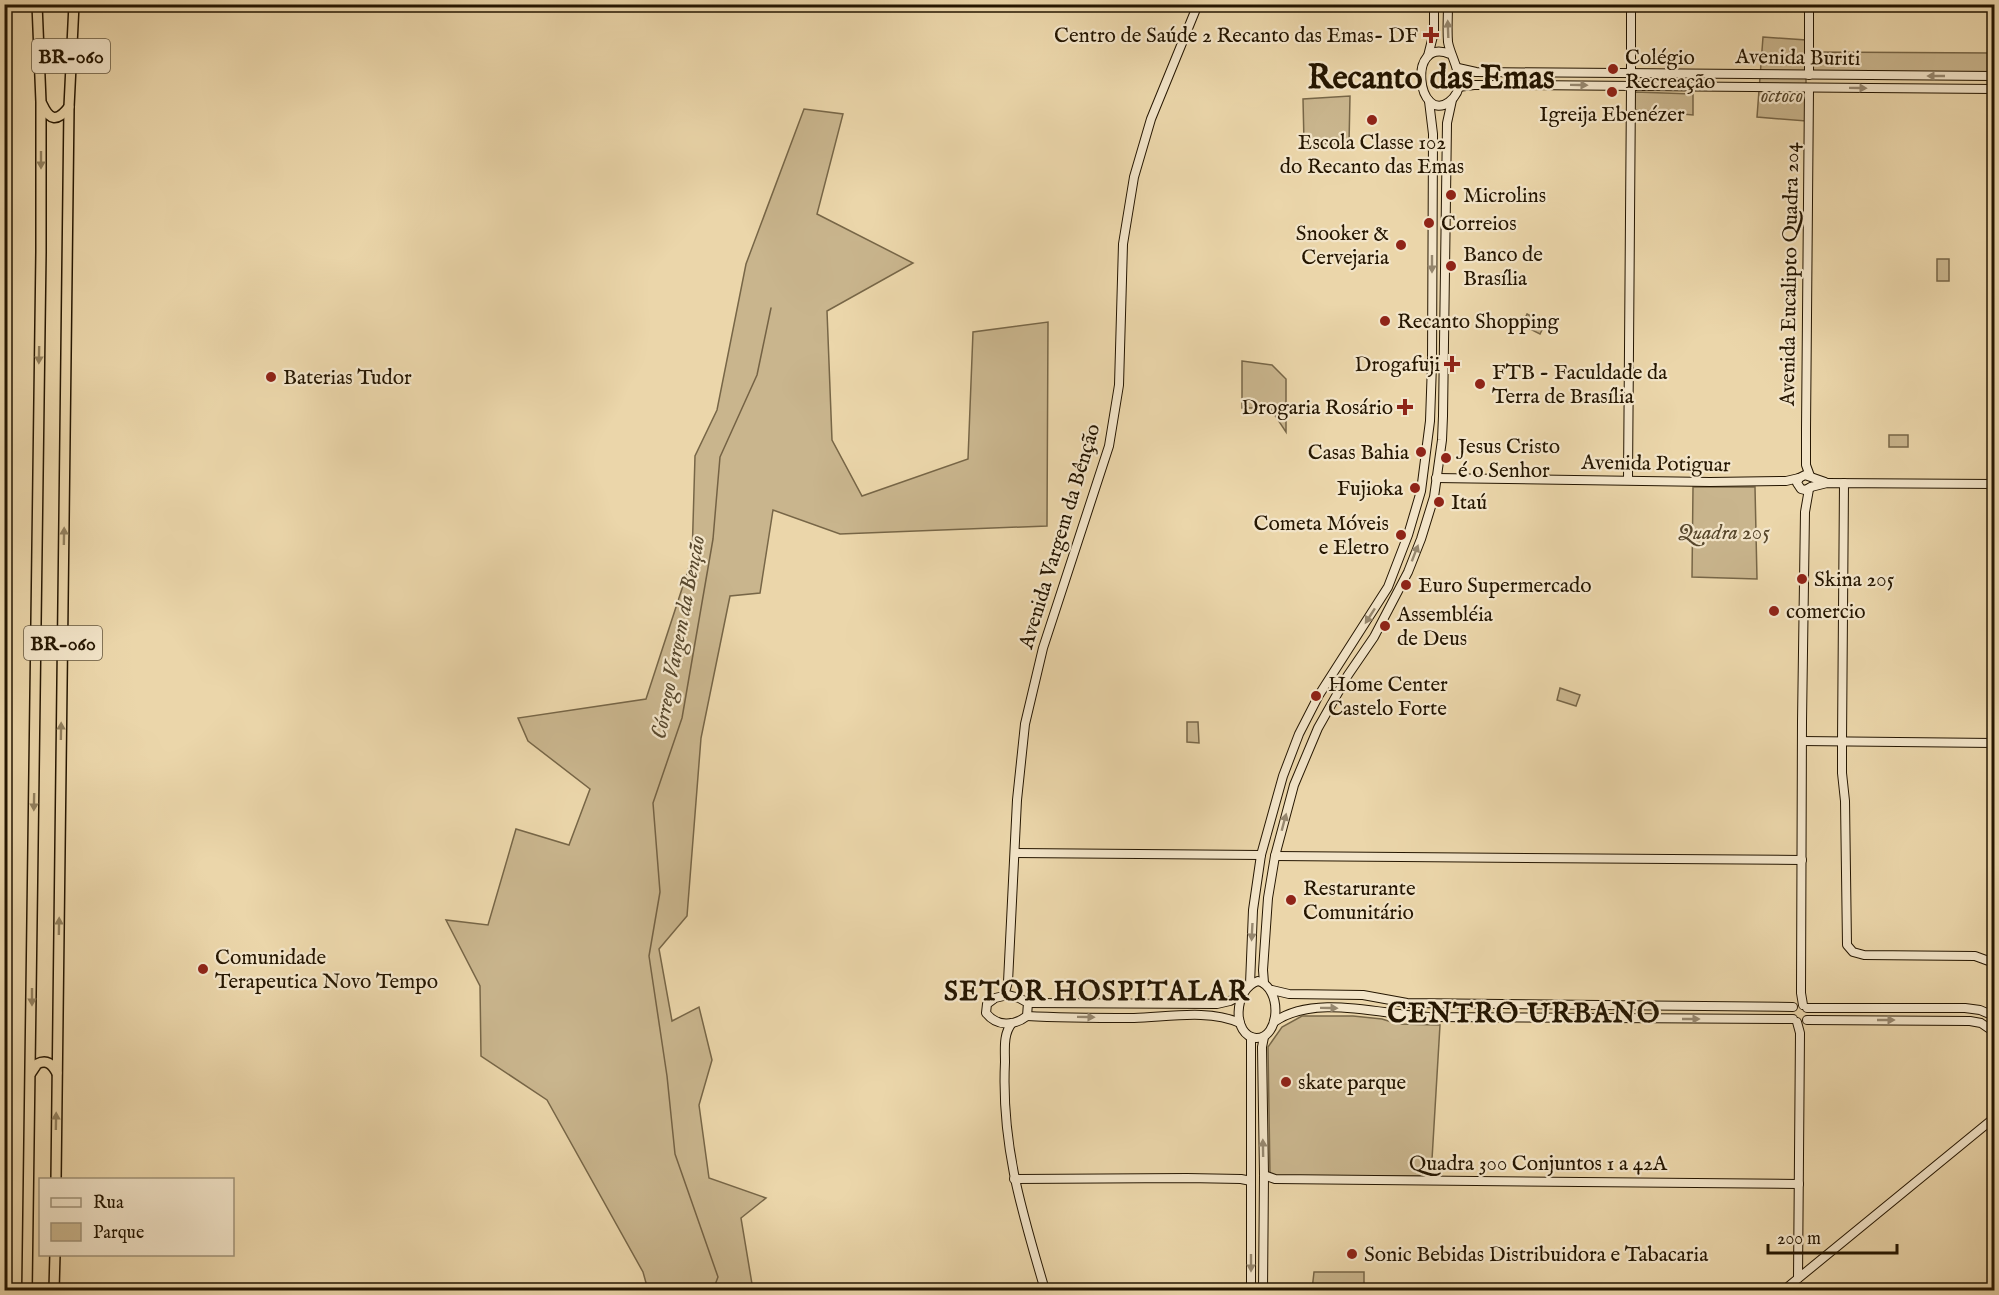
<svg xmlns="http://www.w3.org/2000/svg" width="1999" height="1295" viewBox="0 0 1999 1295" font-family="'IM FELL English',serif">
  <rect width="100%" height="100%" fill="#ebd6aa"/>
  <filter id="stains"><feTurbulence type="fractalNoise" baseFrequency=".00333" numOctaves="4"/><feColorMatrix values="0 0 0 0 .2 0 0 0 0 .09 0 0 0 0 .02 0 0 0 .5 -.17"/></filter>
  <radialGradient id="worn" r=".72"><stop offset=".6" stop-color="#630" stop-opacity="0"/><stop offset="1" stop-color="#630" stop-opacity=".3"/></radialGradient>
  <g fill="#c9b58d" stroke="#776647" stroke-width="1.5">
    <polygon points="1763,37 1806,40 1806,121 1757,117"/>
    <polygon points="1812,52 1994,53 1994,74 1811,72"/>
    <polygon points="1635,92 1693,94 1693,115 1634,110"/>
    <polygon points="1350,96 1349,144 1304,143 1303,99"/>
    <polygon points="804,109 843,114 817,214 913,263 827,311 832,440 862,496 968,459 973,332 1048,322 1047,526 840,534 773,510 760,593 730,596 701,738 687,916 659,949 672,1021 699,1007 712,1060 699,1105 709,1178 766,1198 741,1218 753,1290 648,1290 643,1272 547,1100 481,1056 480,986 446,920 488,925 516,829 569,845 590,789 528,741 518,718 646,699 692,558 695,456 717,410 746,264"/>
    <rect x="1937" y="259" width="12" height="22"/>
    <polygon points="1527,314 1545,324 1540,334 1522,325"/>
    <polygon points="1242,361 1272,365 1286,379 1286,432 1270,408 1242,408"/>
    <rect x="1889" y="435" width="19" height="12"/>
    <polygon points="1693,487 1755,487 1757,579 1692,577"/>
    <polygon points="1560,688 1580,695 1576,706 1557,700"/>
    <polygon points="1187,722 1198,722 1199,743 1187,742"/>
    <polygon points="1302,1016 1353,1016 1382,1019 1398,1024 1440,1025 1431,1176 1270,1176 1268,1047 1282,1027"/>
    <polygon points="1314,1272 1364,1272 1364,1290 1312,1290"/>
  </g>
  <g fill="none" stroke-linecap="round" stroke-linejoin="round">
    <polyline stroke="#746244" stroke-width="1.5" points="713,1290 718,1277 675,1154 667,1076 649,956 660,892 653,803 682,718 713,539 720,457 757,375 771,308"/>
    <g stroke="#251601" stroke-width="10">
      <g id="secondary">
        <path d="M 1448,4 C 1448,17 1447,29 1448,42 C 1451,60 1471,85 1449,102 C 1418,125 1406,36 1450,54"/>
        <polyline points="1428,56 1434,32 1434,4"/>
        <polyline points="1458,68 1476,72 1994,76"/>
        <polyline points="1631,73 1631,4"/>
        <polyline points="1809,75 1809,4"/>
        <polyline points="1458,87 1474,85 1514,85 1994,89"/>
        <polyline points="1809,89 1806,429 1806,465 1810,476"/>
        <polyline points="1436,478 1710,482 1786,481 1799,478"/>
        <polyline points="1628,480 1631,86"/>
        <polyline points="1844,483 1842,741 1842,773 1845,801 1847,945 1853,952 1864,955 1975,956 1994,963"/>
        <polyline points="1811,487 1827,483 1994,484"/>
        <polyline points="1811,487 1805,490 1801,489 1797,483 1799,478 1805,475 1825,482"/>
        <polyline points="1802,741 1994,743"/>
        <polyline points="1016,853 1261,855"/>
        <polyline points="1275,856 1802,860"/>
        <path d="M 1258,981 C 1283,988 1280,1039 1256,1038 C 1232,1036 1233,989 1258,981 Z"/>
        <polyline points="1264,983 1263,970 1268,898 1275,856 1294,785 1318,728 1348,675 1374,637 1408,572 1421,539 1434,497 1442,440 1443,416 1447,123 1452,100"/>
        <polyline points="1250,984 1253,910 1261,855 1283,776 1299,734 1319,695 1388,587 1408,535 1421,491 1430,421 1432,364 1433,134 1429,101"/>
        <polyline points="1272,990 1289,994 1363,995 1407,1003 1793,1007"/>
        <path d="M 1008,995 L 1019,998 L 1028,1003 L 1027,1016 C 1014,1026 997,1027 986,1013 L 987,1004 L 995,998 Z"/>
        <polyline points="1004,996 1008,982 1017,800 1025,724 1043,648 1109,446 1119,385 1123,244 1134,177 1151,119 1198,4"/>
        <polyline points="1028,1003 1217,1004 1230,1001 1241,995"/>
        <polyline points="1803,1005 1801,993 1802,721 1805,512 1809,489"/>
        <polyline points="1807,1008 1965,1008 1980,1010 1994,1016"/>
        <path d="M 1027,1016 C 1063,1018 1099,1018 1134,1018 C 1168,1017 1209,1009 1240,1023"/>
        <polyline points="1807,1020 1970,1021 1981,1023 1994,1032"/>
        <path d="M 1274,1022 C 1315,993 1382,1015 1429,1017 L 1793,1019"/>
        <polyline points="1797,1022 1800,1033 1798,1278"/>
        <path d="M 1012,1023 C 1003,1034 1005,1049 1005,1062 C 1001,1145 1022,1212 1045,1290"/>
        <polyline points="1264,1175 1275,1179 1799,1184"/>
        <polyline points="1014,1179 1187,1178 1241,1179 1251,1181"/>
        <polyline points="1251,1290 1251,1037"/>
        <polyline points="1263,1290 1264,1175 1262,1047 1264,1037"/>
        <polyline points="1784,1290 1994,1118"/>
      </g>
    </g>
    <g stroke="#251601" stroke-width="12">
      <g id="highway">
        <path d="M 42,104 C 50,121 57,122 69,107"/>
        <path d="M 31,1073 L 37,1064 C 47,1059 52,1064 57,1073"/>
        <polyline points="56,1180 69,107 74,4"/>
        <polyline points="27,1290 41,252 41,102 37,4"/>
        <polyline points="54,1290 55,1254"/>
      </g>
    </g>
    <use href="#secondary" stroke="#f2e4c8" stroke-width="8"/>
    <use href="#highway" stroke="#ebd6aa" stroke-width="9"/>
  </g>
  <defs><path id="oneway-solid" d="M-6-.8H1V-3.2L6.5 0L1 3.2V.8H-6Z" transform="scale(1.5)"/></defs>
  <g fill="#96876e">
    <use href="#oneway-solid" transform="translate(1448 29) rotate(-92)"/>
    <use href="#oneway-solid" transform="translate(1936 76) rotate(-180)"/>
    <use href="#oneway-solid" transform="translate(1579 85) rotate(1)"/>
    <use href="#oneway-solid" transform="translate(1858 88) rotate(1)"/>
    <use href="#oneway-solid" transform="translate(1432 264) rotate(90)"/>
    <use href="#oneway-solid" transform="translate(1415 553) rotate(-69)"/>
    <use href="#oneway-solid" transform="translate(1370 616) rotate(123)"/>
    <use href="#oneway-solid" transform="translate(1284 822) rotate(-75)"/>
    <use href="#oneway-solid" transform="translate(1252 932) rotate(93)"/>
    <use href="#oneway-solid" transform="translate(1329 1008) rotate(1)"/>
    <use href="#oneway-solid" transform="translate(1086 1017) rotate(1)"/>
    <use href="#oneway-solid" transform="translate(1691 1019)"/>
    <use href="#oneway-solid" transform="translate(1886 1020)"/>
    <use href="#oneway-solid" transform="translate(1263 1148) rotate(-91)"/>
    <use href="#oneway-solid" transform="translate(1251 1263) rotate(90)"/>
  </g>
  <g fill="#92805e">
    <use href="#oneway-solid" transform="translate(41 160) rotate(90)"/>
    <use href="#oneway-solid" transform="translate(39 355) rotate(91)"/>
    <use href="#oneway-solid" transform="translate(64 536) rotate(-89)"/>
    <use href="#oneway-solid" transform="translate(61 731) rotate(-89)"/>
    <use href="#oneway-solid" transform="translate(34 802) rotate(91)"/>
    <use href="#oneway-solid" transform="translate(59 926) rotate(-89)"/>
    <use href="#oneway-solid" transform="translate(32 997) rotate(90)"/>
    <use href="#oneway-solid" transform="translate(56 1121) rotate(-89)"/>
  </g>
  <g fill="#8f2418" stroke="#f2e4c8" stroke-width="2">
    <path d="M1428 26h6v6h6v6h-6v6h-6v-6h-6v-6h6z"/>
    <circle cx="1613" cy="69" r="6"/>
    <circle cx="1612" cy="92" r="6"/>
    <circle cx="1372" cy="120" r="6"/>
    <circle cx="1451" cy="195" r="6"/>
    <circle cx="1429" cy="223" r="6"/>
    <circle cx="1401" cy="245" r="6"/>
    <circle cx="1451" cy="266" r="6"/>
    <circle cx="1385" cy="321" r="6"/>
    <path d="M1449 355h6v6h6v6h-6v6h-6v-6h-6v-6h6z"/>
    <circle cx="271" cy="377" r="6"/>
    <circle cx="1480" cy="384" r="6"/>
    <path d="M1402 398h6v6h6v6h-6v6h-6v-6h-6v-6h6z"/>
    <circle cx="1421" cy="452" r="6"/>
    <circle cx="1446" cy="458" r="6"/>
    <circle cx="1415" cy="488" r="6"/>
    <circle cx="1439" cy="502" r="6"/>
    <circle cx="1401" cy="535" r="6"/>
    <circle cx="1802" cy="579" r="6"/>
    <circle cx="1406" cy="585" r="6"/>
    <circle cx="1774" cy="611" r="6"/>
    <circle cx="1385" cy="626" r="6"/>
    <circle cx="1316" cy="696" r="6"/>
    <circle cx="1291" cy="900" r="6"/>
    <circle cx="203" cy="969" r="6"/>
    <circle cx="1286" cy="1082" r="6"/>
    <circle cx="1352" cy="1254" r="6"/>
  </g>
  <g text-anchor="middle" stroke-width="4.5" stroke-linejoin="round" paint-order="stroke">
    <g fill="#f2e4c8" stroke="#62543d" stroke-width="1.5">
      <rect x="32" y="39" width="78" height="34" rx="4.5"/>
      <rect x="24" y="626" width="78" height="34" rx="4.5"/>
    </g>
    <g font-size="20" font-weight="bold" fill="#251601">
      <text x="71" y="63">BR-060</text>
      <text x="63" y="650">BR-060</text>
    </g>
    <g font-size="21" fill="#251601" stroke="#f2e4c8" text-anchor="start">
      <text x="1418" y="42" text-anchor="end">Centro de Saúde 2 Recanto das Emas- DF</text>
      <text x="1625" y="64">Colégio<tspan x="1625" dy="24">Recreação</tspan></text>
      <text x="1612" y="121" text-anchor="middle">Igreija Ebenézer</text>
      <text x="1372" y="149" text-anchor="middle">Escola Classe 102<tspan x="1372" dy="24">do Recanto das Emas</tspan></text>
      <text x="1463" y="202">Microlins</text>
      <text x="1441" y="230">Correios</text>
      <text x="1389" y="240" text-anchor="end">Snooker &amp;<tspan x="1389" dy="24">Cervejaria</tspan></text>
      <text x="1463" y="261">Banco de<tspan x="1463" dy="24">Brasília</tspan></text>
      <text x="1397" y="328">Recanto Shopping</text>
      <text x="1440" y="371" text-anchor="end">Drogafuji</text>
      <text x="1492" y="379">FTB - Faculdade da<tspan x="1492" dy="24">Terra de Brasília</tspan></text>
      <text x="283" y="384">Baterias Tudor</text>
      <text x="1393" y="414" text-anchor="end">Drogaria Rosário</text>
      <text x="1458" y="453">Jesus Cristo<tspan x="1458" dy="24">é o Senhor</tspan></text>
      <text x="1409" y="459" text-anchor="end">Casas Bahia</text>
      <text x="1403" y="495" text-anchor="end">Fujioka</text>
      <text x="1451" y="509">Itaú</text>
      <text x="1389" y="530" text-anchor="end">Cometa Móveis<tspan x="1389" dy="24">e Eletro</tspan></text>
      <text x="1814" y="586">Skina 205</text>
      <text x="1418" y="592">Euro Supermercado</text>
      <text x="1786" y="618">comercio</text>
      <text x="1397" y="621">Assembléia<tspan x="1397" dy="24">de Deus</tspan></text>
      <text x="1328" y="691">Home Center<tspan x="1328" dy="24">Castelo Forte</tspan></text>
      <text x="1303" y="895">Restarurante<tspan x="1303" dy="24">Comunitário</tspan></text>
      <text x="215" y="964">Comunidade<tspan x="215" dy="24">Terapeutica Novo Tempo</tspan></text>
      <text x="1298" y="1089">skate parque</text>
      <text x="1364" y="1261">Sonic Bebidas Distribuidora e Tabacaria</text>
    </g>
    <g font-size="21" fill="#251601" stroke="#f2e4c8">
      <text transform="translate(1798 57) rotate(1)" y="7">Avenida Buriti</text>
      <text transform="translate(1789 274) rotate(-89)" y="7">Avenida Eucalipto Quadra 204</text>
      <text transform="translate(1656 463) rotate(1)" y="7">Avenida Potiguar</text>
      <text transform="translate(1059 536) rotate(-73)" y="7">Avenida Vargem da Bênção</text>
      <text x="1538" y="1170">Quadra 300 Conjuntos 1 a 42A</text>
    </g>
    <g font-size="21" font-style="italic" fill="#56462b" stroke="#f2e4c8">
      <text x="1782" y="102">octoco</text>
      <text x="1724" y="539">Quadra 205</text>
    </g>
    <g font-size="22" font-style="italic" fill="#59492e" stroke="#f2e4c8">
      <text transform="translate(677 637) rotate(-79)" y="8">Córrego Vargem da Benção</text>
    </g>
    <g font-size="27" font-weight="bold" letter-spacing="1.5" fill="#251601" stroke="#f2e4c8">
      <text x="1097" y="1000">SETOR HOSPITALAR</text>
      <text x="1524" y="1022">CENTRO URBANO</text>
    </g>
    <g font-size="33" font-weight="bold" fill="#251601" stroke="#f2e4c8">
      <text x="1431" y="88">Recanto das Emas</text>
    </g>
  </g>
  <rect width="1999" height="1295" fill="none" stroke="#ebd6aa" stroke-width="24"/>
  <rect x="6" y="6" width="1987" height="1283" fill="none" stroke="#251601" stroke-width="3"/>
  <rect x="12" y="12" width="1975" height="1271" fill="none" stroke="#251601" stroke-width="1.5"/>
  <rect x="39" y="1178" width="195" height="78" fill="#f2e4c8" stroke="#a09278" stroke-width="1.5"/>
  <rect x="51" y="1198" width="30" height="9" fill="#f2e4c8" stroke="#a09278" stroke-width="1.5"/>
  <text x="93" y="1208" font-size="18" fill="#251601">Rua</text>
  <rect x="51" y="1223" width="30" height="18" fill="#c9b58d" stroke="#a09278" stroke-width="1.5"/>
  <text x="93" y="1238" font-size="18" fill="#251601">Parque</text>
  <path d="M1768 1244v9h129v-9" fill="none" stroke="#251601" stroke-width="3"/>
  <text x="1777" y="1244" font-size="18" fill="#251601" stroke="#f2e4c8" stroke-width="4.5" paint-order="stroke">200 m</text>
  <rect width="100%" height="100%" filter="url(#stains)"/>
  <rect width="100%" height="100%" fill="url(#worn)"/>
</svg>
